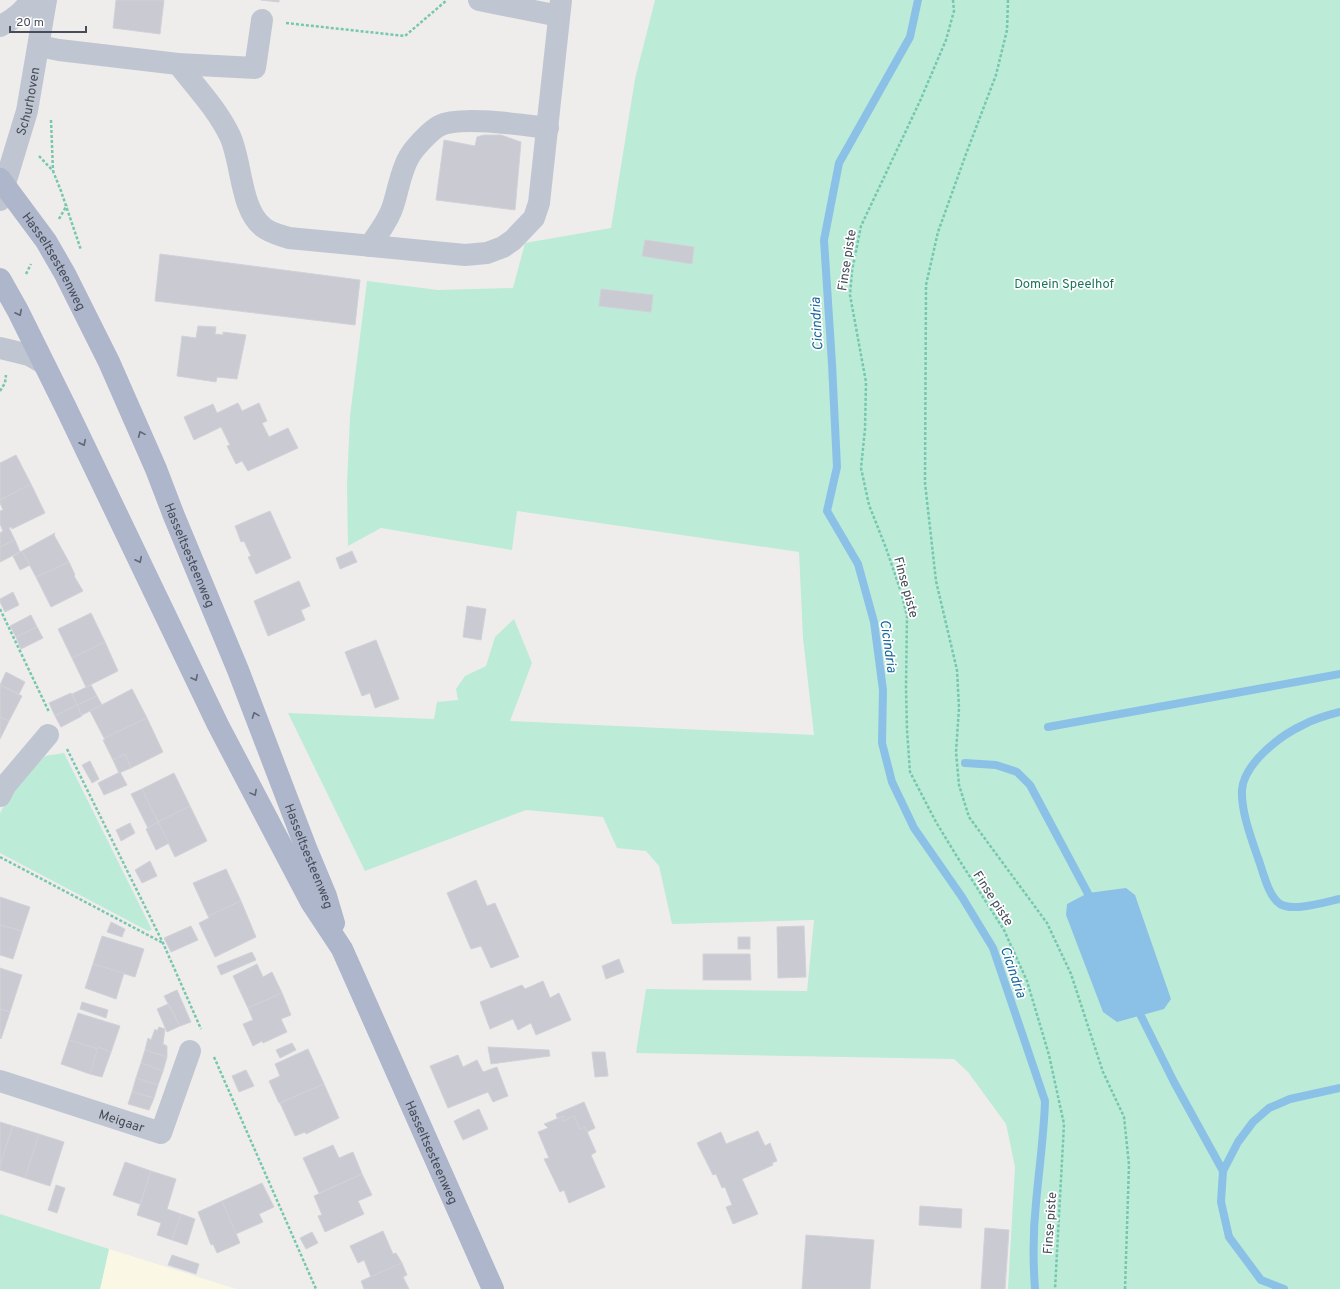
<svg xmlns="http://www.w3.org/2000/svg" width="1340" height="1289" viewBox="0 0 1340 1289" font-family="Overpass,sans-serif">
  <rect width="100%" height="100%" fill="#efedec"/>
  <polygon fill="#faf8e5" points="109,1249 236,1289 100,1289"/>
  <g fill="#bcebd8">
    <polygon points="655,0 1340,0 1340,1289 1008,1289 1015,1167 1006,1124 968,1072 954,1059 636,1053 646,989 807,991 814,920 672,924 659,866 646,851 617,848 603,817 526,810 365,871 288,713 434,719 437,702 458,700 456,689 465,676 486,666 495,637 514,619 532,663 510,721 814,735 803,638 799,552 517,511 512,550 381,528 348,546 347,485 350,416 367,281 438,290 513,288 525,243 611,228 635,79"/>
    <polygon points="64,753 152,930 148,931 0,853 0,813 11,793 45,756"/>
    <polygon points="0,1214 109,1249 100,1289 0,1289"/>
  </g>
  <polygon fill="#8bc1e6" points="1126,888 1135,895 1171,999 1164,1009 1117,1022 1103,1012 1066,915 1067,904 1088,893"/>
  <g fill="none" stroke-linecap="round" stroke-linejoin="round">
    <g stroke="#8bc1e6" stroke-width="8">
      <path d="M 918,0 L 910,37 L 839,163 L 824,240 L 832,364 L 837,467 L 827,511 L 858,564 L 874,622 L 883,690 L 882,743 L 892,782 L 914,828 L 962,897 L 993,948 L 1045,1101 C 1044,1135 1039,1169 1036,1203 C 1033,1231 1033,1261 1035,1289"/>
      <path d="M 1340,712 C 1328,715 1314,719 1303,725 C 1281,735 1244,763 1242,790 C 1241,811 1251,838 1258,858 C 1263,871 1268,896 1280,904 C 1293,912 1325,902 1340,899"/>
      <polyline points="1048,727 1340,674"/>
      <polyline points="965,763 996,765 1017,772 1030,785 1093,903"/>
      <polyline points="1136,1006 1174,1082 1223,1171"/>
      <polyline points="1284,1289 1261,1280 1229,1237 1221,1202 1223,1171 1238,1142 1253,1122 1269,1108 1290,1099 1340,1088"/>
    </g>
  </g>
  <g fill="#cacad2" stroke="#d1d1d8">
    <polygon points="116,0 164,0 160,34 113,28"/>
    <polygon points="261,0 279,0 279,2"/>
    <polygon points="484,135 501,135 521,142 515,210 436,200 444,140 475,146 477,137"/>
    <polygon points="645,240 694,247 692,264 642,256"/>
    <polygon points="160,254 360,280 355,325 155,301"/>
    <polygon points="601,289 653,295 651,312 599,306"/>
    <polygon points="198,326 216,327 215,334 223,335 223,332 246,335 237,379 217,377 216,382 177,376 182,336 196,338"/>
    <polygon points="238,403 242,411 259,403 267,421 262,423 269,437 288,428 298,448 248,471 242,461 236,464 227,446 230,445 221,427 194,440 184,417 213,404 217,413"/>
    <polygon points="16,455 31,484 0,500 0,463"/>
    <polygon points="31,484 45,513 12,529 11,527 9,528 15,540 0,547 0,533 3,531 0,524 0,511 3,510 0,503 0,500"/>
    <polygon points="270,511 291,558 256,574 248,557 251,556 244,541 241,542 235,526"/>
    <polygon points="55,533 54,535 69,562 36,577 22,551"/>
    <polygon points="15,540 20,552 0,562 0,547"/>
    <polygon points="22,551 30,565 20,570 13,556"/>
    <polygon points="352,551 357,562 340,569 336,558"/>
    <polygon points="69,562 75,575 74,576 83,591 51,607 36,577"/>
    <polygon points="299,581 310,606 301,610 305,620 268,636 254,601"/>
    <polygon points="13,592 19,605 5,612 0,602 0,599"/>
    <polygon points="467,606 486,609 481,640 463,637"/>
    <polygon points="91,613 105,642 72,658 58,629"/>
    <polygon points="31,615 37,627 16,637 10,626"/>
    <polygon points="37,627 43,638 21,649 16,637"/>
    <polygon points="376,640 399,699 375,708 370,693 362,696 345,652"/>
    <polygon points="105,642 118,671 86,687 72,658"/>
    <polygon points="6,672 25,682 19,694 0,685"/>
    <polygon points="0,685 22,696 9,721 0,717"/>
    <polygon points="91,685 97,696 77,705 72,694"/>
    <polygon points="132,689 147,718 104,738 90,711"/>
    <polygon points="71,693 77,705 55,716 49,703"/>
    <polygon points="97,696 102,705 82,715 77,705"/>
    <polygon points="77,705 82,716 61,727 55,716"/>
    <polygon points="0,717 9,721 0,739"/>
    <polygon points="147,718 163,752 131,768 125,754 113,760 103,740 105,740 104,738"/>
    <polygon points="125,754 131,768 119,773 113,760"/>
    <polygon points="90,761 99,779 92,783 82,765"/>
    <polygon points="120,772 127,785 104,795 98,783"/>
    <polygon points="174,773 190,806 158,822 142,789"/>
    <polygon points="142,789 158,822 148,828 131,794"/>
    <polygon points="190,806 207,841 175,857 158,822"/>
    <polygon points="158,822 169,843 156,850 146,829"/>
    <polygon points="130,823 135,833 121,841 116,830"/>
    <polygon points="150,861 157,876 142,883 135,870"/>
    <polygon points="226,869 241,901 208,916 193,883"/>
    <polygon points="476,880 487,906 495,903 519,957 491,968 481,946 471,949 447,893"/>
    <polygon points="0,897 30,907 22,931 0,925"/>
    <polygon points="241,901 256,937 215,957 199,923 209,918 208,916"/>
    <polygon points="111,922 125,929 122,937 107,932"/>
    <polygon points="0,925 22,931 13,959 0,955"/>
    <polygon points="191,926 198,940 171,952 164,938"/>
    <polygon points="804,926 806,977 778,978 777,927"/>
    <polygon points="102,936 144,949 135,977 93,964"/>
    <rect x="738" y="937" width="12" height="12"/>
    <polygon points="252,952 256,960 221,975 217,966"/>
    <polygon points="703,954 750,954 751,980 703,980"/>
    <polygon points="619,959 624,972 606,979 602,966"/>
    <polygon points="93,964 124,973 116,999 85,988"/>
    <polygon points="257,964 263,977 272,972 282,993 248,1008 233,976"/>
    <polygon points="0,968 22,975 10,1012 0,1009"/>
    <polygon points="543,981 550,998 559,993 571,1020 536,1035 531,1023 518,1030 513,1019 490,1029 480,1002 522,985 525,989"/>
    <polygon points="177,990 191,1022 180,1026 164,996"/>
    <polygon points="282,993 291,1015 281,1019 287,1032 263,1043 262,1041 253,1046 243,1024 253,1020 248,1008"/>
    <polygon points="82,1002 108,1010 106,1018 80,1009"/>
    <polygon points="168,1004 180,1026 167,1032 157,1009"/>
    <polygon points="0,1009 10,1012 1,1039 0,1038"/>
    <polygon points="78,1013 120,1026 111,1052 98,1047 98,1049 69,1040"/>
    <polygon points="159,1027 165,1029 163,1044 167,1046 167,1057 145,1050 148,1038 151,1040 155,1029 157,1031"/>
    <polygon points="69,1040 98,1049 90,1074 61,1064"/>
    <polygon points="292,1043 296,1050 280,1058 276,1050"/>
    <polygon points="98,1047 111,1052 102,1077 90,1074"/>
    <polygon points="488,1047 549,1050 550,1056 491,1064"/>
    <polygon points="308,1049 324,1084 279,1103 269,1081 280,1076 275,1064"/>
    <polygon points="145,1050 167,1057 163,1071 141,1063"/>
    <polygon points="592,1052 605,1052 608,1076 595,1077"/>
    <polygon points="458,1055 463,1067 477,1060 483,1072 497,1067 508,1096 493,1102 488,1092 448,1108 430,1066"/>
    <polygon points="141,1063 163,1071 158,1085 136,1078"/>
    <polygon points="246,1070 254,1086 239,1092 232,1076"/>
    <polygon points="136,1078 158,1085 154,1098 132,1092"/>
    <polygon points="324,1084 339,1118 306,1134 305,1132 295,1136 280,1103"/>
    <polygon points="132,1092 154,1098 149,1110 128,1104"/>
    <polygon points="584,1102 595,1128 587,1132 585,1127 580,1129 574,1116 562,1122 564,1116 557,1118 556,1114"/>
    <polygon points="479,1109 488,1129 463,1140 454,1121"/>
    <polygon points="564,1116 562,1122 574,1116 580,1129 585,1127 596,1152 591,1155 605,1187 569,1203 564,1190 560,1192 544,1159 549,1158 538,1132 548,1128 544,1124"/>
    <polygon points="0,1122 13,1126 0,1165"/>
    <polygon points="13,1126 39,1134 25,1178 0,1170 0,1165"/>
    <polygon points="758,1131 765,1146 770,1143 777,1161 772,1163 773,1165 742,1179 758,1214 733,1224 726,1207 732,1205 725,1187 722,1188 716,1174 713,1175 697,1143 721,1132 726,1144"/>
    <polygon points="39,1134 64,1142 50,1186 25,1178"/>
    <polygon points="333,1145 339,1158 353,1152 362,1174 319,1193 303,1158"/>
    <polygon points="125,1162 151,1171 140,1204 113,1195"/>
    <polygon points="151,1171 176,1179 167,1209 181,1214 172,1240 157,1235 161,1223 137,1215"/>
    <polygon points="362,1174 372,1195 358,1201 364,1214 325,1232 318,1216 322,1215 314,1196"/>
    <polygon points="262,1183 274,1207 259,1214 263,1222 236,1234 222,1201"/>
    <polygon points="56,1185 65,1188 57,1213 48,1210"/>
    <polygon points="222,1201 240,1243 217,1253 213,1244 211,1245 198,1212"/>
    <polygon points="920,1206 962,1209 961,1228 919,1225"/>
    <polygon points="181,1214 195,1219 187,1245 172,1240"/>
    <polygon points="985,1228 1009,1230 1005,1289 981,1289"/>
    <polygon points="383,1231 393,1254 396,1253 402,1263 371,1277 364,1260 358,1263 350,1246"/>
    <polygon points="312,1232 318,1243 306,1249 300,1238"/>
    <polygon points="806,1235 874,1240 870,1289 802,1289"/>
    <polygon points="172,1255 199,1264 196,1274 168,1265"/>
    <polygon points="402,1263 407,1275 403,1277 409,1289 364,1289 361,1281"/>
  </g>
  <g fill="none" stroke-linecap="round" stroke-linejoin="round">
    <g stroke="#76c7af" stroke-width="2.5" stroke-dasharray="3 2" stroke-linecap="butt">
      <polyline points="953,0 954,11 946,40 920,101 861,226 852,271 850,295 866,382 865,429 861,468 869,505 886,548 901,592 907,616 906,687 907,730 910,772 936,822 956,855 1004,930 1027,981 1049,1055 1064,1124 1055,1289"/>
      <polyline points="1008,0 1007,30 996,75 966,154 938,232 926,285 925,483 936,581 957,670 959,708 956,752 959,785 969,817 1047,923 1071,974 1103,1072 1124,1117 1129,1165 1125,1289"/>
      <polyline points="286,23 405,36 447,0"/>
      <polyline points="51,120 53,171"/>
      <polyline points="39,156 53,171 61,191 81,250"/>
      <polyline points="59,219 67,205"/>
      <polyline points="26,274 31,264"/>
      <polyline points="0,391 5,383 6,375"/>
      <polyline points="0,609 49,712"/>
      <polyline points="67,749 163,943 201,1029"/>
      <polyline points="0,857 163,943"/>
      <polyline points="214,1057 316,1289"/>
    </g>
    <g stroke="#c0c6d1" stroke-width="22">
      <polyline points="479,0 559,16"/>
      <path d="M 0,26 C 13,20 23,12 31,0"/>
      <path d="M 39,46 L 59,50 L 178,64 C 196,87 217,109 230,136 C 242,162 240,209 263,227 C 270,233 280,235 289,238 L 465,255 L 487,253 L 503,247 L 513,240 L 534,218 L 539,203 L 561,0"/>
      <polyline points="178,64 255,68 262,20"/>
      <path id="s1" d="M 0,200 L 27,111 L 46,0"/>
      <path d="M 370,246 C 378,233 389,220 393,206 C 398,191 401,170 409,157 C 414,148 430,131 439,126 C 459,115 523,125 548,128"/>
      <polyline points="0,348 29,355 43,363"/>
      <polyline points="0,796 5,786 48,735"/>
      <path id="s2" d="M 0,1081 L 161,1133 L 190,1051"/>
    </g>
    <g stroke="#adb6ca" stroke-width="22">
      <path id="s3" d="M 0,179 L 46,241 L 65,274 L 109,362 L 156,469 L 174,516 L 238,670 L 306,848 L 326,896 L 334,923"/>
      <path id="s4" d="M 0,279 L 18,311 L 66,408 L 218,725 L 311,902 L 342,949 L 493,1289"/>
    </g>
  </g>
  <defs><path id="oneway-chevron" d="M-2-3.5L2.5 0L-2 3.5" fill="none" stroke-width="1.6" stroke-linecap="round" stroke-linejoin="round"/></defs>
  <g stroke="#606675">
    <use href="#oneway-chevron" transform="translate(19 313) rotate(63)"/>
    <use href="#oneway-chevron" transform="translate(141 434) rotate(-114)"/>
    <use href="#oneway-chevron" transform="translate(83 443) rotate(64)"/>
    <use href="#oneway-chevron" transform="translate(139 560) rotate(64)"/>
    <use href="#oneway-chevron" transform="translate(195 678) rotate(64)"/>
    <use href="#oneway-chevron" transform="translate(255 715) rotate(-111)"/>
    <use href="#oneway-chevron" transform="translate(254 793) rotate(62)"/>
  </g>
  <g text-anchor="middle" stroke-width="3.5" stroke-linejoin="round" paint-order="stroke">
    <g font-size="13" fill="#464c59" stroke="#fff">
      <text dy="5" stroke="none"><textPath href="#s1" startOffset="103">Schurhoven</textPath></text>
      <text transform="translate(846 260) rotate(-81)" y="5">Finse piste</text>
      <text dy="5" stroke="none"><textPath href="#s3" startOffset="99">Hasseltsesteenweg</textPath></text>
      <text dy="5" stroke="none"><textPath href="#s3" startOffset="423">Hasseltsesteenweg</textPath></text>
      <text transform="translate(907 587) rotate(75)" y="5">Finse piste</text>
      <text dy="5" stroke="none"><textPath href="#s3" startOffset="747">Hasseltsesteenweg</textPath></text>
      <text transform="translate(994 898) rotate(57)" y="5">Finse piste</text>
      <text dy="5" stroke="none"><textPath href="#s2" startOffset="128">Meigaar</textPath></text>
      <text dy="5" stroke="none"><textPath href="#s4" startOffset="975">Hasseltsesteenweg</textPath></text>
      <text transform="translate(1049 1223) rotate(-86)" y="5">Finse piste</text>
    </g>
    <g font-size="13" fill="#1b755a" stroke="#fff">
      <text x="1064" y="288">Domein Speelhof</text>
    </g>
    <g font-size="14" font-style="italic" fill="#14669e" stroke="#fff">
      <text transform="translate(816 324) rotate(-93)" y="5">Cicindria</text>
      <text transform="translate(889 646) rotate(82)" y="5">Cicindria</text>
      <text transform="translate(1014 972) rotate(71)" y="5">Cicindria</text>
    </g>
  </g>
  <path d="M10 26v6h76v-6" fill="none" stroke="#464c59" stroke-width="2"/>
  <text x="16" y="26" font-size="12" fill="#464c59" stroke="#ffffff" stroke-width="3" paint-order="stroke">20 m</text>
</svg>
